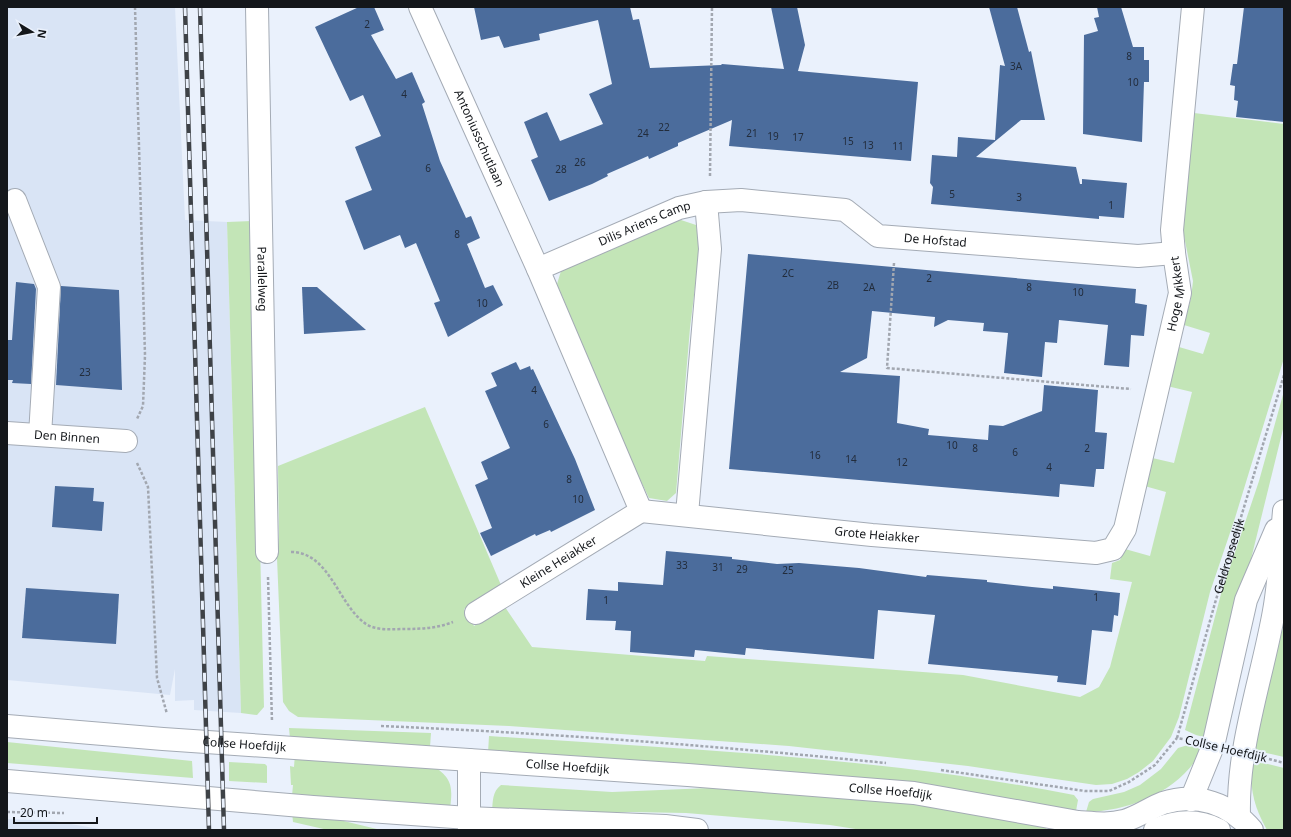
<svg xmlns="http://www.w3.org/2000/svg" width="1291" height="837" viewBox="0 0 1291 837" font-family="'Noto Sans',sans-serif">
  <rect width="100%" height="100%" fill="#eaf1fc"/>
  <g fill="#d9e4f5">
    <polygon points="7,7 175,7 185,220 227,222 241,713 194,710 194,700 175,701 175,669 170,695 7,680"/>
    <polygon points="7,819 54,821 105,830 7,830"/>
  </g>
  <g fill="#c3e5b7">
    <polygon points="1194,113 1284,124 1284,358 1235,518 1210,592 1179,717 1171,737 1153,761 1139,772 1127,779 1112,784 1096,785 968,766 789,746 509,726 298,717 289,711 283,702 277,558 279,537 278,466 425,407 501,585 464,609 474,626 505,607 532,647 705,661 707,656 963,675 1080,697 1099,687 1110,667 1132,582 1110,579 1112,563 1120,560 1125,549 1150,556 1166,492 1141,485 1148,457 1174,463 1192,392 1167,386 1179,347 1203,354 1210,333 1184,325 1191,298 1193,281 1183,231"/>
    <polygon points="681,220 696,225 700,247 690,328 676,493 667,501 649,498 628,454 557,284 561,271 654,228"/>
    <polygon points="252,221 264,707 257,715 241,713 227,222"/>
    <polygon points="1284,391 1284,425 1207,738 1196,735 1185,730 1221,594 1259,481"/>
    <polygon points="1284,623 1284,757 1253,750"/>
    <polygon points="289,728 431,733 430,747 290,739"/>
    <path d="M 489,736 C 626,745 764,752 901,768 C 959,775 1016,784 1074,795 L 1078,800 L 1076,811 L 488,753 Z"/>
    <polygon points="7,742 192,761 193,778 7,763"/>
    <path d="M 1188,745 L 1203,748 C 1182,790 1132,811 1086,812 L 1089,802 L 1093,799 L 1124,792 L 1140,785 L 1161,769 L 1178,748 Z"/>
    <path d="M 295,754 L 432,765 C 452,778 453,786 450,809 L 292,796 L 293,785 L 291,785 L 290,766 L 294,767 Z"/>
    <path d="M 1251,760 L 1284,768 L 1284,830 L 1267,830 C 1253,805 1250,788 1251,760 Z"/>
    <polygon points="229,762 265,764 267,766 267,783 229,781"/>
    <path d="M 501,785 L 612,792 L 734,787 L 882,799 L 1047,824 L 1046,830 L 862,830 L 830,825 L 686,813 L 631,812 L 557,815 L 492,811 C 493,801 492,792 501,785 Z"/>
    <polygon points="292,812 327,817 381,830 328,830 293,822"/>
  </g>
  <g fill="#4b6c9c">
    <polygon points="359,7 374,7 384,30 371,35 396,79 412,72 425,102 422,104 440,161 466,218 471,216 480,238 467,244 485,288 493,285 503,305 448,337 434,303 440,301 416,243 405,248 400,235 364,250 345,201 372,190 355,147 381,136 363,95 350,101 315,27"/>
    <polygon points="474,7 630,7 633,20 639,19 650,68 721,65 722,64 784,69 771,7 797,7 805,45 798,71 918,82 911,161 729,146 732,120 678,143 678,146 649,159 648,156 607,174 608,176 592,184 549,201 531,160 538,157 524,122 547,112 560,141 603,124 589,94 612,84 598,20 539,34 540,40 504,48 499,36 481,40"/>
    <polygon points="989,7 1017,7 1029,52 1031,51 1045,120 1021,120 976,157 1076,167 1080,184 1082,184 1082,179 1127,183 1124,218 1099,216 1099,219 931,204 933,187 930,183 932,155 957,157 958,137 995,140 1000,65 1005,66"/>
    <polygon points="1097,7 1121,7 1133,47 1144,47 1144,60 1149,60 1149,82 1144,82 1142,142 1083,134 1084,35 1098,31 1094,18 1099,17"/>
    <polygon points="1244,7 1284,7 1284,122 1236,117 1238,101 1234,100 1235,86 1230,85 1233,64 1237,64"/>
    <polygon points="748,254 1136,289 1135,303 1147,305 1144,336 1131,335 1129,367 1104,365 1108,325 1059,320 1057,343 1045,342 1042,377 1004,373 1008,333 983,331 984,323 948,320 934,327 935,317 872,311 867,358 840,372 900,376 897,423 929,429 928,435 988,440 989,425 1003,426 1042,411 1044,385 1098,390 1095,432 1107,433 1104,469 1096,469 1094,487 1060,484 1059,497 729,469"/>
    <polygon points="16,282 34,284 36,289 31,384 12,383 13,380 7,380 7,340 12,340"/>
    <polygon points="61,286 119,290 122,390 56,385"/>
    <polygon points="302,287 317,287 366,330 304,334"/>
    <polygon points="516,362 520,370 530,366 531,370 533,369 575,459 595,510 551,532 550,530 536,536 535,534 491,556 480,533 492,528 475,485 488,479 481,462 510,448 485,391 497,386 491,373"/>
    <polygon points="55,486 94,488 93,501 104,502 102,531 52,527"/>
    <polygon points="666,551 732,557 732,559 777,564 799,563 859,568 926,577 927,575 987,580 987,582 1032,587 1053,589 1053,586 1120,593 1118,616 1114,615 1112,632 1092,630 1086,685 1057,682 1058,676 928,664 935,615 878,610 874,659 746,648 745,655 695,650 694,657 630,652 631,631 615,630 616,621 586,620 588,589 618,591 618,582 663,585"/>
    <polygon points="26,588 119,594 116,644 22,638"/>
  </g>
  <g fill="none" stroke-linecap="round" stroke-linejoin="round">
    <g stroke="#a4abb5" stroke-width="24">
      <g id="minor">
        <path id="s2" d="M 257,7 L 267,552"/>
        <path id="s3" d="M 420,7 L 538,269"/>
        <polyline points="15,200 49,287 40,435"/>
        <path id="s4" d="M 706,202 L 741,200 L 845,210 L 878,236 L 1138,256 L 1174,253"/>
        <path id="s5" d="M 7,433 L 126,441"/>
        <path id="s6" d="M 641,511 L 872,535 L 1096,553 L 1113,549 L 1125,529 L 1180,293 L 1174,253 L 1172,230 L 1193,7"/>
        <path id="s7" d="M 641,511 L 538,269 L 679,208 L 706,202 L 710,249 L 687,514"/>
        <path id="s8" d="M 476,613 L 641,511"/>
        <polyline points="1191,800 1213,746 1246,600 1276,530"/>
        <path d="M 1239,816 C 1237,746 1262,679 1274,611 C 1280,578 1281,544 1284,511"/>
        <polyline points="469,830 469,760"/>
      </g>
    </g>
    <g stroke="#a4abb5" stroke-width="24">
      <g id="major">
        <path id="s9" d="M 7,726 L 163,739 L 688,775 L 914,793 L 1078,822 C 1094,823 1108,825 1124,821 C 1138,817 1150,808 1163,803 C 1197,792 1230,804 1252,830"/>
        <polyline points="7,781 313,807 468,818 665,826 697,830"/>
        <path d="M 1155,830 C 1177,820 1197,819 1219,830"/>
      </g>
    </g>
    <g stroke="#a2a7b0" stroke-width="2.5" stroke-dasharray="3 2" stroke-linecap="butt">
      <polyline points="135,7 145,355 143,406 137,419"/>
      <polyline points="710,176 712,7"/>
      <polyline points="894,263 887,368 1131,389"/>
      <polyline points="137,463 148,487 157,678 167,714"/>
      <path d="M 291,552 C 330,552 338,605 366,624 C 377,631 393,629 405,629 C 423,629 437,628 453,622"/>
      <polyline points="268,577 272,722"/>
      <path d="M 381,726 C 549,733 718,746 886,763"/>
      <path id="s1" d="M 1177,738 L 1215,603 L 1284,375"/>
      <polyline points="1269,759 1284,763"/>
      <polyline points="941,770 1085,791 1109,791 1129,782 1155,765 1177,738 1188,740"/>
      <polyline points="7,812 64,813"/>
    </g>
    <use href="#minor" stroke="#fff" stroke-width="22"/>
    <use href="#major" stroke="#fff" stroke-width="22"/>
    <g stroke="#3e4247" stroke-width="4.5">
      <g id="rail">
        <polyline points="185,7 209,830"/>
        <polyline points="200,7 224,830"/>
      </g>
    </g>
    <use href="#rail" stroke="#eaf1fc" stroke-width="3" stroke-dasharray="9" stroke-linecap="butt"/>
  </g>
  <g text-anchor="middle" stroke-width="4" stroke-linejoin="round" paint-order="stroke">
    <g font-size="10" fill="#222c3b">
      <text x="367" y="28">2</text>
      <text x="1129" y="60">8</text>
      <text x="1016" y="70">3A</text>
      <text x="1133" y="86">10</text>
      <text x="404" y="98">4</text>
      <text x="664" y="131">22</text>
      <text x="643" y="137">24</text>
      <text x="752" y="137">21</text>
      <text x="773" y="140">19</text>
      <text x="798" y="141">17</text>
      <text x="848" y="145">15</text>
      <text x="868" y="149">13</text>
      <text x="898" y="150">11</text>
      <text x="580" y="166">26</text>
      <text x="428" y="172">6</text>
      <text x="561" y="173">28</text>
      <text x="952" y="198">5</text>
      <text x="1019" y="201">3</text>
      <text x="1111" y="209">1</text>
      <text x="457" y="238">8</text>
      <text x="788" y="277">2C</text>
      <text x="929" y="282">2</text>
      <text x="833" y="289">2B</text>
      <text x="869" y="291">2A</text>
      <text x="1029" y="291">8</text>
      <text x="1078" y="296">10</text>
      <text x="482" y="307">10</text>
      <text x="85" y="376">23</text>
      <text x="534" y="394">4</text>
      <text x="546" y="428">6</text>
      <text x="952" y="449">10</text>
      <text x="975" y="452">8</text>
      <text x="1087" y="452">2</text>
      <text x="1015" y="456">6</text>
      <text x="815" y="459">16</text>
      <text x="851" y="463">14</text>
      <text x="902" y="466">12</text>
      <text x="1049" y="471">4</text>
      <text x="569" y="483">8</text>
      <text x="578" y="503">10</text>
      <text x="682" y="569">33</text>
      <text x="718" y="571">31</text>
      <text x="742" y="573">29</text>
      <text x="788" y="574">25</text>
      <text x="1096" y="601">1</text>
      <text x="606" y="604">1</text>
    </g>
    <g font-size="12" fill="#14171b" stroke="#eaf1fc">
      <text dy="4" stroke="none"><textPath href="#s3" startOffset="144">Antoniusschutlaan</textPath></text>
      <text dy="4" stroke="none"><textPath href="#s7" startOffset="379">Dilis Ariens Camp</textPath></text>
      <text dy="4" stroke="none"><textPath href="#s4" startOffset="239">De Hofstad</textPath></text>
      <text dy="4" stroke="none"><textPath href="#s2" startOffset="272">Parallelweg</textPath></text>
      <text dy="4" stroke="none"><textPath href="#s6" startOffset="739">Hoge Mikkert</textPath></text>
      <text dy="4" stroke="none"><textPath href="#s5" startOffset="60">Den Binnen</textPath></text>
      <text dy="4" stroke="none"><textPath href="#s6" startOffset="237">Grote Heiakker</textPath></text>
      <text dy="4" stroke="none"><textPath href="#s1" startOffset="189">Geldropsedijk</textPath></text>
      <text dy="4" stroke="none"><textPath href="#s8" startOffset="97">Kleine Heiakker</textPath></text>
      <text dy="4" stroke="none"><textPath href="#s9" startOffset="238">Collse Hoefdijk</textPath></text>
      <text transform="translate(1226 749) rotate(13)" y="4">Collse Hoefdijk</text>
      <text dy="4" stroke="none"><textPath href="#s9" startOffset="562">Collse Hoefdijk</textPath></text>
      <text dy="4" stroke="none"><textPath href="#s9" startOffset="886">Collse Hoefdijk</textPath></text>
    </g>
  </g>
  <rect width="1291" height="837" fill="none" stroke="#14171b" stroke-width="16"/>
  <g transform="translate(32 32) rotate(100)" stroke="#eaf1fc" stroke-width="3" paint-order="stroke">
  <path d="M0-3L7 15L0 10L-7 15Z" fill="#14171b"/>
  <text y="-6" font-size="11" font-weight="bold" text-anchor="middle" fill="#14171b">N</text>
  </g>
  <path d="M14 817v6h83v-6" fill="none" stroke="#14171b" stroke-width="2"/>
  <text x="20" y="817" font-size="12" fill="#14171b" stroke="#eaf1fc" stroke-width="3" paint-order="stroke">20 m</text>
</svg>
